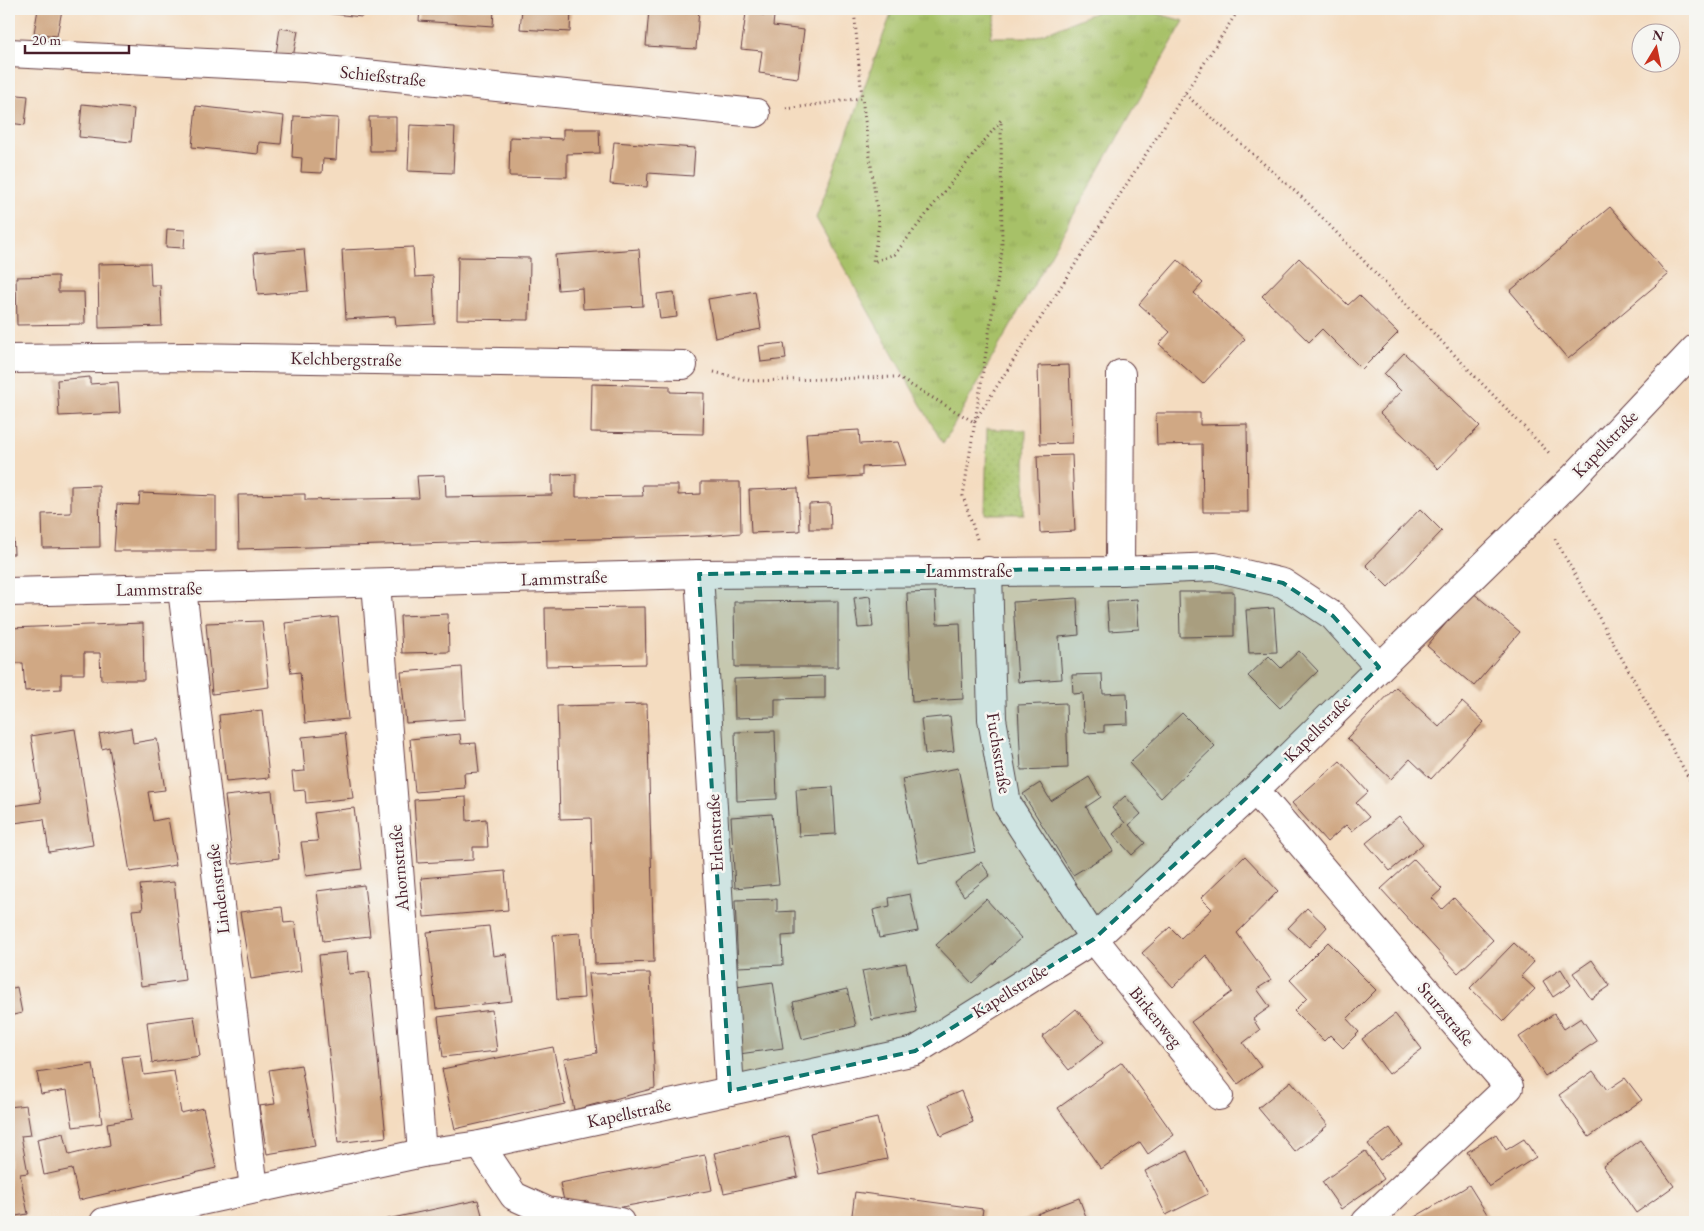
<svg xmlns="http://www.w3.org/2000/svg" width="1704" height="1231" viewBox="0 0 1704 1231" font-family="'EB Garamond',serif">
  <defs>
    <pattern id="grass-tufts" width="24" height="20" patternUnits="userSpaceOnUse" patternTransform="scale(1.25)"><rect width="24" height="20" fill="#a7c167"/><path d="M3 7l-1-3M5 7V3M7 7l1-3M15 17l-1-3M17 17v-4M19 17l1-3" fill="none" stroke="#91a55a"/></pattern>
    <pattern id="park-dots" width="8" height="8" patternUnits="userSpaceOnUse" patternTransform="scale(1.25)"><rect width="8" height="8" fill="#a7c167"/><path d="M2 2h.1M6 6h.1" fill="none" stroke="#91a55a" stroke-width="1.8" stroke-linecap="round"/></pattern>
  </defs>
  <rect width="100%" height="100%" fill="#f6f6f2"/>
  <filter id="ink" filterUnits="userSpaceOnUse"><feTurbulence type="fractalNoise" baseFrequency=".02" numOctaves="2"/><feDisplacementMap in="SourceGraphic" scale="10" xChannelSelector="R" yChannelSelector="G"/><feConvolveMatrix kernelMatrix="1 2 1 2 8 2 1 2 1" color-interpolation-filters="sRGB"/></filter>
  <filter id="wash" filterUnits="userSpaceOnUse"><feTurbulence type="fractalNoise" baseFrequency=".0096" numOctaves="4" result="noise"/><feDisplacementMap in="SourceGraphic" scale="20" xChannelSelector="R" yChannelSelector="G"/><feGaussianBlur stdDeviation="1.12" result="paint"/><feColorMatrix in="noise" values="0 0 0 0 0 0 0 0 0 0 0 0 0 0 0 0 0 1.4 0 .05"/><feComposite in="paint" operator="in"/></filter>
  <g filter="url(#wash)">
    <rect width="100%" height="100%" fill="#f4dcc0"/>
    <polygon fill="url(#grass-tufts)" stroke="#787049" points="893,9 997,9 990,37 1035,37 1104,9 1140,9 1184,21 943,444 816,218"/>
    <polygon fill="url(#park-dots)" stroke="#787049" points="987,429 1026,430 1024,514 985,514"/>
    <g id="blocks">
      <g fill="#d0a884">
        <polygon points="38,9 62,10 57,36 34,33"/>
        <polygon points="316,9 363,9 362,17 315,12"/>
        <polygon points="420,9 494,9 493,26 419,21"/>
        <polygon points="522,9 571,9 570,32 520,29"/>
        <polygon points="649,9 699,9 696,49 646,46"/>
        <polygon points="746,13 774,16 773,26 804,30 798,78 759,73 762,51 741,49"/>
        <polygon points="280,28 298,31 293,57 276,54"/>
        <polygon points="9,94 28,96 25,125 9,123"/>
        <polygon points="82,104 134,109 131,142 79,137"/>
        <polygon points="196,106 284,116 281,144 259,142 258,154 192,147"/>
        <polygon points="294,116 338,118 336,160 323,159 322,173 301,172 302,158 292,157"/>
        <polygon points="369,117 396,117 396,151 370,151"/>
        <polygon points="410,125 455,127 453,173 408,171"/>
        <polygon points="563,129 599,129 600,153 567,154 567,177 509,176 510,137 563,139"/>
        <polygon points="614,142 695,148 693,176 648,173 647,187 610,184"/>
        <polygon points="1610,207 1668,275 1568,359 1510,291"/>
        <polygon points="167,229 185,230 184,248 166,247"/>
        <polygon points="413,247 415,277 433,276 435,324 396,326 395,316 346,319 342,250"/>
        <polygon points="304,249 308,291 258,295 254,253"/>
        <polygon points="639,249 643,306 583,309 582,288 558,290 555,255"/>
        <polygon points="458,257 530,258 529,320 457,319"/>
        <polygon points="1299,258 1348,305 1359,295 1398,333 1362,369 1322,329 1309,342 1262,296"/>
        <polygon points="1178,260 1203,283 1194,293 1245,339 1203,384 1159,344 1170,332 1139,304"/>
        <polygon points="150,263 151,285 160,285 162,326 99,328 98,264"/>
        <polygon points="58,276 58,292 84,292 85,324 17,325 16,277"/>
        <polygon points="755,291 761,329 715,338 708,299"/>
        <polygon points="674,292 677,317 660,319 657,294"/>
        <polygon points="784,343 786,359 761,362 759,346"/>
        <polygon points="1404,353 1480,426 1438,469 1380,413 1401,391 1384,374"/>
        <polygon points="1069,365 1072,443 1040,444 1038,366"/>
        <polygon points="90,377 90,384 118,382 120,413 59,416 57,380"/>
        <polygon points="592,384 670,386 670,392 704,393 703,434 591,432"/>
        <polygon points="1156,413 1200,413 1200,425 1247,424 1248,512 1203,512 1202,444 1157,445"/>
        <polygon points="859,430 860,444 898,442 906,465 862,467 862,476 809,479 806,433"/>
        <polygon points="1072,455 1075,531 1040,533 1037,456"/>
        <polygon points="576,474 576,497 643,496 642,485 678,485 678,495 701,494 701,482 740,482 741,533 702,536 239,549 238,495 305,494 305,500 419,498 417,476 445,475 446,497 552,495 552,475"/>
        <polygon points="99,485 100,547 43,548 42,514 71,513 71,486"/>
        <polygon points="798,488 800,531 751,533 749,490"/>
        <polygon points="140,493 216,496 216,551 114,551 117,504 139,505"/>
        <polygon points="830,503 831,529 809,529 809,504"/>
        <polygon points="1420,509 1442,531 1388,587 1366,565"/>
        <polygon points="9,513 12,513 14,554 9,554"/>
        <polygon points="935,592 937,624 960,623 963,699 912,702 907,593"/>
        <polygon points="1179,592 1234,592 1234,636 1180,637"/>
        <polygon points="1472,592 1520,632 1474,686 1427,646"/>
        <polygon points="870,596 873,627 858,628 854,598"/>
        <polygon points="1077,598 1079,635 1059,637 1062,679 1018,682 1013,602"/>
        <polygon points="1137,599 1139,629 1109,631 1107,601"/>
        <polygon points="838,601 838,667 735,667 734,602"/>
        <polygon points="645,607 646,664 546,666 545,608"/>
        <polygon points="1274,608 1277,652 1249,653 1246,610"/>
        <polygon points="448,614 449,652 402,653 400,616"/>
        <polygon points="338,617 348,719 305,723 300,672 291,673 285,623"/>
        <polygon points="262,621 269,687 212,694 206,623"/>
        <polygon points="143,623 144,680 101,680 100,653 84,653 84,674 61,674 61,689 25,691 23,663 9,663 9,628"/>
        <polygon points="1299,651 1318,671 1280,708 1248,676 1269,656 1281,668"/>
        <polygon points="462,667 465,719 406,723 401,672"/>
        <polygon points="1102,674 1103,694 1127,693 1128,724 1104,725 1104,732 1085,733 1083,693 1073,694 1072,675"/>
        <polygon points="825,676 825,698 775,699 775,717 735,718 734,679"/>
        <polygon points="1396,687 1439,727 1462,702 1484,722 1431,779 1410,759 1391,779 1347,738"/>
        <polygon points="1066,703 1068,768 1021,770 1018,705"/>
        <polygon points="647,704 654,962 595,964 591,818 560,819 557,706"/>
        <polygon points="262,710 269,778 226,782 219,715"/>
        <polygon points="1182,713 1215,746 1161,798 1129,763"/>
        <polygon points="950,716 954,751 925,754 921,719"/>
        <polygon points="131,728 133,743 157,739 165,790 148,792 153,821 168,818 176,865 130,872 109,747 102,749 99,734"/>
        <polygon points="75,729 93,845 49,852 44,819 14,823 12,806 41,802 31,736"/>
        <polygon points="775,731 777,799 737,801 735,732"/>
        <polygon points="345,733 353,798 306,803 305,790 294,791 292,772 305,771 302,737"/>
        <polygon points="460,734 461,744 476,743 479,772 464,773 465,788 415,792 410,739"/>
        <polygon points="1340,761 1368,792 1356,803 1369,817 1352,831 1346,825 1327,842 1292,803"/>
        <polygon points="958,768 975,852 919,863 902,779"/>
        <polygon points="1089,777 1101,797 1086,807 1113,851 1073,875 1023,794 1040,783 1051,801"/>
        <polygon points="833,787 836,834 799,836 796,789"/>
        <polygon points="272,791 279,858 233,864 225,796"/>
        <polygon points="1125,796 1141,814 1129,825 1145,843 1132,855 1113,834 1125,823 1112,808"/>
        <polygon points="466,797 467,821 486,819 488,847 473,847 473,860 418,863 414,800"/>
        <polygon points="354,808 362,869 306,876 301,842 318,841 314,813"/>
        <polygon points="772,814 779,884 735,888 731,817"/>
        <polygon points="1399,816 1423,844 1390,871 1366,843"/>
        <polygon points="1245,856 1278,891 1237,933 1271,980 1257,989 1270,1007 1253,1019 1260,1030 1243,1043 1261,1067 1238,1084 1191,1022 1232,992 1206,955 1173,987 1142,953 1170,927 1181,938 1199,921 1212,909 1201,898"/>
        <polygon points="1414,859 1442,889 1432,898 1442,909 1454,898 1493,940 1458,973 1381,889"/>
        <polygon points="981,862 990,875 964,896 955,883"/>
        <polygon points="505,871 508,910 424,917 421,878"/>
        <polygon points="174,882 185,980 141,986 132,910 143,909 140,885"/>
        <polygon points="364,885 370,936 323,941 317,891"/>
        <polygon points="910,894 918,931 879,938 873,910 890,906 889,898"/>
        <polygon points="777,899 777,912 795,911 795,935 782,936 783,965 738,967 735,900"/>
        <polygon points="986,899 1021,938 972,983 936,945"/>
        <polygon points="282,907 284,923 295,922 301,971 251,979 240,912"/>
        <polygon points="1307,908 1327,927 1309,947 1288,928"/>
        <polygon points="489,926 493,956 506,954 512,1001 436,1009 427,932"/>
        <polygon points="580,933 584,998 557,1000 553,935"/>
        <polygon points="1328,942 1376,990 1347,1019 1359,1032 1343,1048 1330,1035 1324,1041 1294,1011 1307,998 1290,980"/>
        <polygon points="1514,943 1534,962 1521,976 1535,989 1504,1021 1470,988"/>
        <polygon points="347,952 349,974 369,972 386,1137 338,1143 319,955"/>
        <polygon points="1592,960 1610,986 1591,999 1573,973"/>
        <polygon points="906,963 916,1011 872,1020 862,971"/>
        <polygon points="1561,969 1571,985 1553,997 1543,981"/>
        <polygon points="650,973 655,1088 574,1110 564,1059 597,1053 588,974"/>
        <polygon points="773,982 783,1048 739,1054 729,988"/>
        <polygon points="17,987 22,1013 9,1016 9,989"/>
        <polygon points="847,989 856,1026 802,1039 793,1002"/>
        <polygon points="1076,1009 1104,1042 1069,1070 1042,1037"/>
        <polygon points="492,1010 497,1051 443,1057 438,1017"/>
        <polygon points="1395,1014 1422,1049 1389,1074 1362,1039"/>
        <polygon points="1554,1014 1564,1029 1581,1018 1597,1041 1545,1076 1519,1037"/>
        <polygon points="194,1016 200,1056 152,1063 147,1022"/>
        <polygon points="553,1047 565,1104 455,1129 442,1069"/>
        <polygon points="141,1055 144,1075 174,1071 181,1113 203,1108 216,1168 79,1200 72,1169 44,1175 37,1139 64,1133 69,1155 110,1145 107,1123 132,1119 122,1057"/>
        <polygon points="1122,1062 1174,1135 1148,1154 1140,1142 1101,1169 1058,1108"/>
        <polygon points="93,1064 102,1123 73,1127 67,1090 41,1094 37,1073"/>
        <polygon points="301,1065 315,1146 267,1154 259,1106 275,1104 269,1070"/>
        <polygon points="1593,1071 1607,1090 1625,1078 1642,1100 1589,1137 1559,1095"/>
        <polygon points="1291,1081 1328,1125 1295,1152 1258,1108"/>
        <polygon points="961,1091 973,1122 941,1136 928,1105"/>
        <polygon points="26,1105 31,1135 21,1136 28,1173 20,1174 28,1214 9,1217 9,1107"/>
        <polygon points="877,1118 887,1159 819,1174 810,1133"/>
        <polygon points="1390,1128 1402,1145 1380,1160 1368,1144"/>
        <polygon points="1496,1134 1506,1150 1524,1139 1536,1157 1489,1187 1467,1152"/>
        <polygon points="789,1136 798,1177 724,1193 714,1153"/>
        <polygon points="1640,1140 1674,1186 1636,1213 1603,1166"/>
        <polygon points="1187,1151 1208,1194 1166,1215 1145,1171"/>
        <polygon points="1365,1151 1384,1179 1341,1209 1322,1182"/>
        <polygon points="705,1155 712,1190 590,1213 588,1201 565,1205 560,1183"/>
        <polygon points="1469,1185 1492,1222 1406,1222 1463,1189"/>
        <polygon points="855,1192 983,1209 981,1222 851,1222"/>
        <polygon points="1079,1198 1088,1222 1016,1222"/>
        <polygon points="478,1200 484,1222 379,1222 378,1221"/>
      </g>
    </g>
  </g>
  <g filter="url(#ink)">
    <use href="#blocks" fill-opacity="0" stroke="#643b41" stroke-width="1"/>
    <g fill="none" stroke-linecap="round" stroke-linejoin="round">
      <g stroke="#643b41" stroke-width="30">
        <g id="minor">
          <polyline points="9,53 306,68 756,113"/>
          <polyline points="9,359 187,357 683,365"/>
          <polyline points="988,571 992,719 1007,804 1094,939 1219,1096"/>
          <polyline points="1120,571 1121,374"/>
          <polyline points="699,574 730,1091"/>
          <polyline points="376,583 422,1153"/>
          <polyline points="182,589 254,1189"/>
          <polyline points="9,592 699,574 1120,571 1215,567 1283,583 1333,616 1379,667"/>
          <polyline points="1255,790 1509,1087 1366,1222"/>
          <polyline points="480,1145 514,1196 547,1211 620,1222"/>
          <polyline points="104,1222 422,1153 480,1145 915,1051 1094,939 1255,790 1573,478 1695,349"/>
        </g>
      </g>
      <g stroke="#643b41" stroke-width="3" stroke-dasharray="1 4" stroke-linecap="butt">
        <polyline points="854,9 862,98"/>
        <polyline points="1185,94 1307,202 1551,455"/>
        <polyline points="786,109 862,98 879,224 873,262 895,254 1001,120 1002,252 963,496 978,542"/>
        <polyline points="714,372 751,381 897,377 974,422 1239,9"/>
        <polyline points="1555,539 1695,789"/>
      </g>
      <use href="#minor" stroke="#fff" stroke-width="28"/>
    </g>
  </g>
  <path fill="#0f766e" fill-opacity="0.2" stroke="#0f766e" stroke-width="4" stroke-dasharray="10 6" stroke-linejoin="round" d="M 1215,567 L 1283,583 L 1333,616 L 1379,667 L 1255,790 L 1094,939 L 915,1051 L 730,1091 L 699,574 Z"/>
  <g text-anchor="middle" stroke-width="5" stroke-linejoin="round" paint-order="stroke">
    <g font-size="18" fill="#4a1f2b" stroke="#f6f6f2">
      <text transform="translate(383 76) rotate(6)" y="6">Schießstraße</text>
      <text transform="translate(346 359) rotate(1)" y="6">Kelchbergstraße</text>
      <text transform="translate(1605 444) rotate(-46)" y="6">Kapellstraße</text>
      <text x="969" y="577">Lammstraße</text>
      <text transform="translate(564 578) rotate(-2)" y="6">Lammstraße</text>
      <text transform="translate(159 589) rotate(-1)" y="6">Lammstraße</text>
      <text transform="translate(1317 729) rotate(-45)" y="6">Kapellstraße</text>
      <text transform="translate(999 753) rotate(81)" y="6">Fuchsstraße</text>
      <text transform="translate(715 833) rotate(-93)" y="6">Erlenstraße</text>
      <text transform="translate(399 868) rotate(-95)" y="6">Ahornstraße</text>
      <text transform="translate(218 889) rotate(-97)" y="6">Lindenstraße</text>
      <text transform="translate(1010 991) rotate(-32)" y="6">Kapellstraße</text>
      <text transform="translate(1446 1014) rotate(50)" y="6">Sturzstraße</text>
      <text transform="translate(1156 1017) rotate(51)" y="6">Birkenweg</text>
      <text transform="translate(629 1113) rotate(-12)" y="6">Kapellstraße</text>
    </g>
  </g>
  <rect width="1704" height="1231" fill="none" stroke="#f6f6f2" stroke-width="30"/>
  <g transform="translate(1656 48) rotate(10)"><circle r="24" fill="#f6f6f2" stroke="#b1a0a2"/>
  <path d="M0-4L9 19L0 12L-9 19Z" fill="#c8321e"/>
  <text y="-8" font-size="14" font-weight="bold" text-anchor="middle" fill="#4a1f2b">N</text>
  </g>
  <path d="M25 45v8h104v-8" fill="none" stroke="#4a1f2b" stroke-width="2.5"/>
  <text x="32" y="45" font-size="15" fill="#4a1f2b" stroke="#f6f6f2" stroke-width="4" paint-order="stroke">20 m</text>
</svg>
